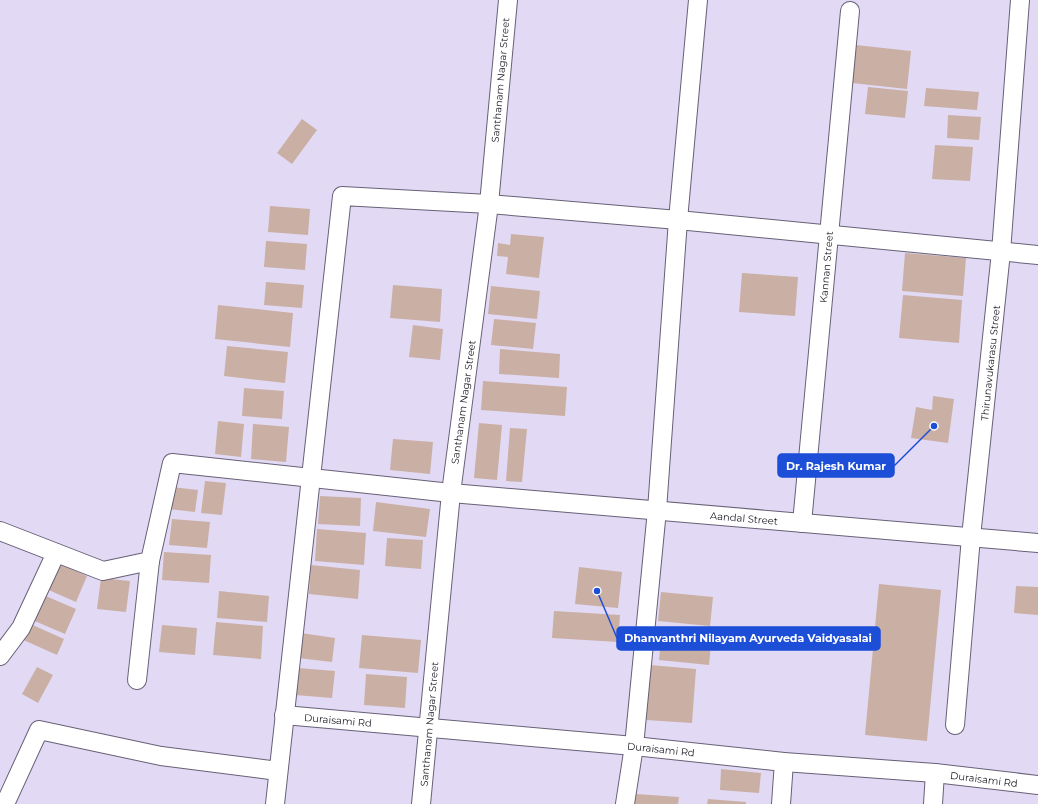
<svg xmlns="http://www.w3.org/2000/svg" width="1038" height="804" viewBox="0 0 1038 804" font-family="Montserrat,sans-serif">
  <rect width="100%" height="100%" fill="#e2daf4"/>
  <g fill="#caafa5">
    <polygon points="856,45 911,51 907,89 852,83"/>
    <polygon points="868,87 908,91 905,118 865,114"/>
    <polygon points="926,88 979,92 977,110 924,106"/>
    <polygon points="948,115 981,117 979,140 947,138"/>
    <polygon points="302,119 317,130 292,164 277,153"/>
    <polygon points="935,145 973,147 970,181 932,179"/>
    <polygon points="270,206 310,209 308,235 268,232"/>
    <polygon points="511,234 544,237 539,278 506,274 508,257 497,256 498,243 510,245"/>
    <polygon points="266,241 307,244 305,270 264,267"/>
    <polygon points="905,253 966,258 963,296 902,291"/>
    <polygon points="742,273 798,277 795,316 739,312"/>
    <polygon points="266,282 304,285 302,308 264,305"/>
    <polygon points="393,285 442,289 440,322 390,318"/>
    <polygon points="491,286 540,291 537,319 488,314"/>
    <polygon points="903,295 962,300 959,343 899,338"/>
    <polygon points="218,305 293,313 290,347 215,339"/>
    <polygon points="494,319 536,323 533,349 491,345"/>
    <polygon points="413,325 443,329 440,360 409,357"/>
    <polygon points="227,346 288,352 285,383 224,376"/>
    <polygon points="500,349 560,354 559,378 499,374"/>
    <polygon points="483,381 567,387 565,416 481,410"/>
    <polygon points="244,388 284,391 282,419 242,416"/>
    <polygon points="933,396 954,399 948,443 911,438 916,407 932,410"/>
    <polygon points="218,421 244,424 241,457 215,454"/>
    <polygon points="479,423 502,425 497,480 474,478"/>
    <polygon points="253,424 289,427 286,462 251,459"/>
    <polygon points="510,428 527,429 522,482 506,481"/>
    <polygon points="393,439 433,442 430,474 390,470"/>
    <polygon points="205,481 226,483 222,515 201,513"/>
    <polygon points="172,487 198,490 195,512 169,509"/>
    <polygon points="320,496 361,498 360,526 318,524"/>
    <polygon points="376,502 430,509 426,537 373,531"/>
    <polygon points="172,519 210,522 207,548 169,545"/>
    <polygon points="317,529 366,533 364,565 315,561"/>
    <polygon points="387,538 423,540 421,569 385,566"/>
    <polygon points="164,552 211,555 209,583 162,580"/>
    <polygon points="55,562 87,576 76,602 44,588"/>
    <polygon points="311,565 360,570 358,599 309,594"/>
    <polygon points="579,567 622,572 618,608 575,604"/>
    <polygon points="101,578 130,581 126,612 97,609"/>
    <polygon points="879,584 941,590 927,741 865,735"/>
    <polygon points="1016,586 1038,587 1038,615 1014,613"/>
    <polygon points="219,591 269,596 267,622 217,618"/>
    <polygon points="661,592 713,597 710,626 658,621"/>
    <polygon points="41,594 76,609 65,634 30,619"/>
    <polygon points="554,611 620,615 618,642 552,638"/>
    <polygon points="26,622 64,639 57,655 19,638"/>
    <polygon points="216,622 263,626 261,659 213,655"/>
    <polygon points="162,625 197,628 195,655 159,652"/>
    <polygon points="662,629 712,633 709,665 659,660"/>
    <polygon points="301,633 335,638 332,662 298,658"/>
    <polygon points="362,635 421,640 418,673 359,668"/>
    <polygon points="650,665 696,669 692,723 646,720"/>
    <polygon points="37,667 53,675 38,703 22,694"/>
    <polygon points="298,668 335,671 332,698 295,695"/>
    <polygon points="366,674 407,677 405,708 364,705"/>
    <polygon points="721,769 761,773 759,793 720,790"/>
    <polygon points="636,794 679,797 678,804 635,804"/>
    <polygon points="708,799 746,802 746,804 707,804"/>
  </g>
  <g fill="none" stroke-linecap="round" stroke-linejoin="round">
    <g stroke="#676076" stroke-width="20">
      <g id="minor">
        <polyline points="802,523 850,11"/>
        <polyline points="0,531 103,571 150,561 172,463 451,493 1038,543"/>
        <polyline points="0,656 21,628 56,553"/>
        <polyline points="137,680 150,561"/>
        <polyline points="284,715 634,746 784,762 935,773 1038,785"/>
        <polyline points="955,725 971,537 1001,252 1020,0"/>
        <polyline points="5,804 39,730 161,756 278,771"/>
        <polyline points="275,804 342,196 489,204 678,220 1038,255"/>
        <polyline points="421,804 451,493 489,204 508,0"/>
        <polyline points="625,804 634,746 657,510 678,220 698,0"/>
        <polyline points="781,804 784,762"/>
        <polyline points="933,804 935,773"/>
      </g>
    </g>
    <use href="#minor" stroke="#fff" stroke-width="18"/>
  </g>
  <g text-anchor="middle" stroke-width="4" stroke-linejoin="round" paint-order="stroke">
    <g font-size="10" fill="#1c1922" stroke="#fff">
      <text transform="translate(500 80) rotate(-85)" y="4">Santhanam Nagar Street</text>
      <text transform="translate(826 267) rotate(-85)" y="4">Kannan Street</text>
      <text transform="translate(990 363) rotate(-84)" y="4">Thirunavukarasu Street</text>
      <text transform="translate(463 402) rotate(-82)" y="4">Santhanam Nagar Street</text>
      <text transform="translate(744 518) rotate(5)" y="4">Aandal Street</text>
      <text transform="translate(338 720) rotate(5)" y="4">Duraisami Rd</text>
      <text transform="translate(429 724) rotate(-85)" y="4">Santhanam Nagar Street</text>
      <text transform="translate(661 749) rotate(6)" y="4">Duraisami Rd</text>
      <text transform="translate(984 779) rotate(7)" y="4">Duraisami Rd</text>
    </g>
  </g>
  <path fill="none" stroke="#1d4ed8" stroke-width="1.5" d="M934 426L894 466M597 591L617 638"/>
  <g fill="#1d4ed8" stroke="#fff" stroke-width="1.5">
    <circle cx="934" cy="426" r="4"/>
    <circle cx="597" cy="591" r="4"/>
  </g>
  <g fill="#1d4ed8" stroke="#1d4ed8" stroke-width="1.5">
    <rect x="778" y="454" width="116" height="23" rx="4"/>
    <rect x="617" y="627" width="263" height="23" rx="4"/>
  </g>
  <g font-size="11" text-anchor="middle" font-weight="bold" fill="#fff">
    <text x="836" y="470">Dr. Rajesh Kumar</text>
    <text x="748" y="642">Dhanvanthri Nilayam Ayurveda Vaidyasalai</text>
  </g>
</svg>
